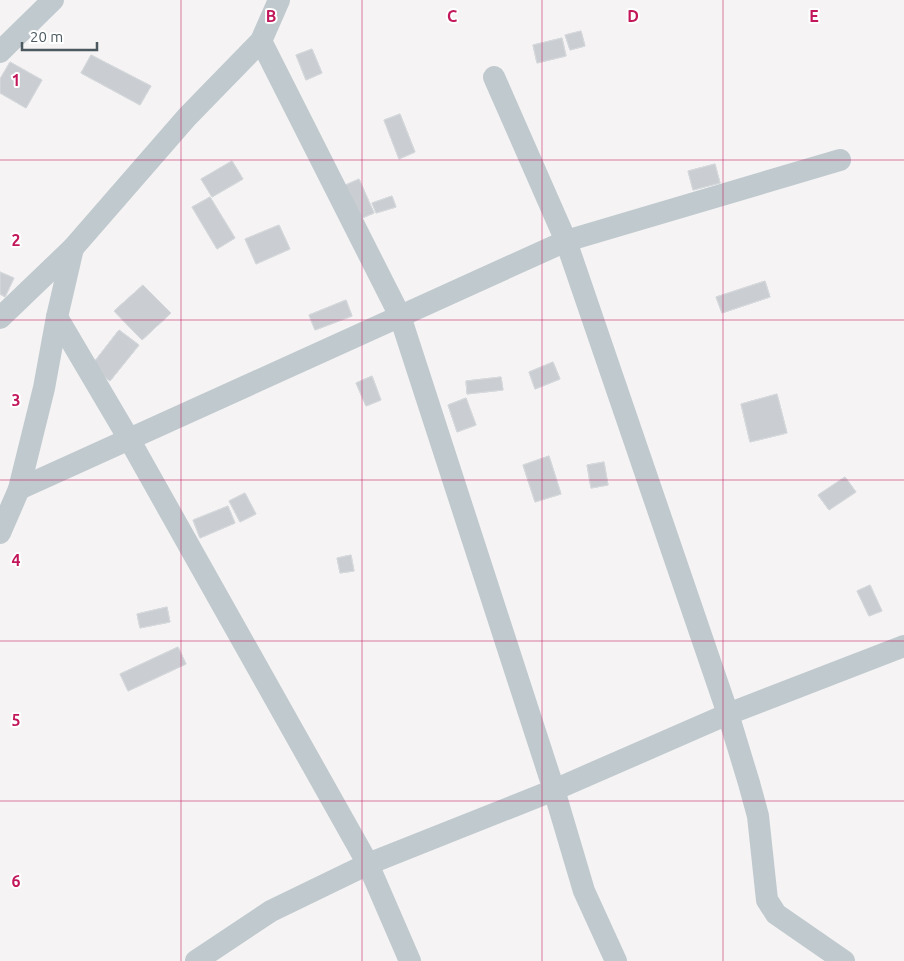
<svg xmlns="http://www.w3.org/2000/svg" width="904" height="961" viewBox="0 0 904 961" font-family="Ubuntu,sans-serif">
  <rect width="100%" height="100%" fill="#f5f3f3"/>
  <g fill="#caced2" stroke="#d7dadd">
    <polygon points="581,31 585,46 570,50 565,35"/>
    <polygon points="581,31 585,46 570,50 565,35"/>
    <polygon points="581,31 585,46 570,50 565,35"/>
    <polygon points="562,38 566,56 537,63 533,45"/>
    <polygon points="562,38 566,56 537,63 533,45"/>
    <polygon points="562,38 566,56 537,63 533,45"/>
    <polygon points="312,49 322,73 306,80 296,55"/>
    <polygon points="312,49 322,73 306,80 296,55"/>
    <polygon points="312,49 322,73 306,80 296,55"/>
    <polygon points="91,55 151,86 140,105 81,73"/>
    <polygon points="91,55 151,86 140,105 81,73"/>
    <polygon points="91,55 151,86 140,105 81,73"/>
    <polygon points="10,62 42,80 26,108 0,93 0,79"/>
    <polygon points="10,62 42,80 26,108 0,93 0,79"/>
    <polygon points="10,62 42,80 26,108 0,93 0,79"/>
    <polygon points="400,114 415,152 399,159 384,120"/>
    <polygon points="400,114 415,152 399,159 384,120"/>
    <polygon points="400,114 415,152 399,159 384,120"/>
    <polygon points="232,161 243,179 212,197 201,179"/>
    <polygon points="232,161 243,179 212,197 201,179"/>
    <polygon points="232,161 243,179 212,197 201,179"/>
    <polygon points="715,164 720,183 693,190 688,171"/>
    <polygon points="715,164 720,183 693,190 688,171"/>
    <polygon points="715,164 720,183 693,190 688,171"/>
    <polygon points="359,179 374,213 355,221 341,187"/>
    <polygon points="359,179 374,213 355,221 341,187"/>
    <polygon points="359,179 374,213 355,221 341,187"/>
    <polygon points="392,196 396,207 376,213 372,203"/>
    <polygon points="392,196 396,207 376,213 372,203"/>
    <polygon points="392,196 396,207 376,213 372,203"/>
    <polygon points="210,197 235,238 217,249 192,207"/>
    <polygon points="210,197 235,238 217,249 192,207"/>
    <polygon points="210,197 235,238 217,249 192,207"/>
    <polygon points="279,225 290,249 256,264 245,239"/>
    <polygon points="279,225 290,249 256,264 245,239"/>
    <polygon points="279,225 290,249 256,264 245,239"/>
    <polygon points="0,272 14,278 5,297 0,294"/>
    <polygon points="0,272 14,278 5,297 0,294"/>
    <polygon points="0,272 14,278 5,297 0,294"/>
    <polygon points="765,281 770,297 722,313 716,297"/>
    <polygon points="765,281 770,297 722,313 716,297"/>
    <polygon points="765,281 770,297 722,313 716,297"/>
    <polygon points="143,285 171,313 142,340 114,311"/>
    <polygon points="143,285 171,313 142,340 114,311"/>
    <polygon points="143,285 171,313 142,340 114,311"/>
    <polygon points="346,300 352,316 315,330 309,315"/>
    <polygon points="346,300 352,316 315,330 309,315"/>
    <polygon points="346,300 352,316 315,330 309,315"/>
    <polygon points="119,330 139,345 110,381 91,366"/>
    <polygon points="119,330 139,345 110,381 91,366"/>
    <polygon points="119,330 139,345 110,381 91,366"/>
    <polygon points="553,362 560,379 535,389 529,372"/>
    <polygon points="553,362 560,379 535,389 529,372"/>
    <polygon points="553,362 560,379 535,389 529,372"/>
    <polygon points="372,376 381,400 366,406 356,383"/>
    <polygon points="372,376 381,400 366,406 356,383"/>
    <polygon points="372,376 381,400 366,406 356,383"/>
    <polygon points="501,377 503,390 467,394 466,381"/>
    <polygon points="501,377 503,390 467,394 466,381"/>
    <polygon points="501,377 503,390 467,394 466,381"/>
    <polygon points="777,394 787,433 750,442 741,404"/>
    <polygon points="777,394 787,433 750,442 741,404"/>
    <polygon points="777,394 787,433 750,442 741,404"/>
    <polygon points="466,398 476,425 457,432 448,405"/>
    <polygon points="466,398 476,425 457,432 448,405"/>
    <polygon points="466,398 476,425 457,432 448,405"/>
    <polygon points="549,456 561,494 535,502 523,465"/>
    <polygon points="549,456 561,494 535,502 523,465"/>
    <polygon points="549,456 561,494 535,502 523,465"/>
    <polygon points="604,462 608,485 591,488 587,465"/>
    <polygon points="604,462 608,485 591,488 587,465"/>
    <polygon points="604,462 608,485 591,488 587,465"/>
    <polygon points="845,477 856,492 829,510 818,495"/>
    <polygon points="845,477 856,492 829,510 818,495"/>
    <polygon points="845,477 856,492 829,510 818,495"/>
    <polygon points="245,493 256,514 240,522 229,501"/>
    <polygon points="245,493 256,514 240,522 229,501"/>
    <polygon points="245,493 256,514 240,522 229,501"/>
    <polygon points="228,506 235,523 200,538 193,520"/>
    <polygon points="228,506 235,523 200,538 193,520"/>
    <polygon points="228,506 235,523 200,538 193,520"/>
    <polygon points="351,555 354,571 340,573 337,558"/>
    <polygon points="351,555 354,571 340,573 337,558"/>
    <polygon points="351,555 354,571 340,573 337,558"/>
    <polygon points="870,585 882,611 869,616 857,591"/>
    <polygon points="870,585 882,611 869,616 857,591"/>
    <polygon points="870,585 882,611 869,616 857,591"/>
    <polygon points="167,607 170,622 140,628 137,614"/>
    <polygon points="167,607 170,622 140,628 137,614"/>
    <polygon points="167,607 170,622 140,628 137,614"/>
    <polygon points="178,647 186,664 128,691 120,674"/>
    <polygon points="178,647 186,664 128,691 120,674"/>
    <polygon points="178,647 186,664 128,691 120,674"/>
  </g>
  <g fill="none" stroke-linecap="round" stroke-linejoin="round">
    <g stroke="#bfc9ce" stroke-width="22">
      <polyline points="261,41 400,316 554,790 584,891 616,961"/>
      <polyline points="0,52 53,0"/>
      <polyline points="494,77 566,241 728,714 749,783 758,816 767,900 776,914 844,961"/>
      <polyline points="57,317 129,439 368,864 410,961"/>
      <polyline points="0,318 73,248 187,117 261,41 279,0"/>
      <polyline points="19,489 566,241 840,160"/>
      <polyline points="0,533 19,489 44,388 57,317 73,248"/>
      <polyline points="196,961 271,911 368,864 554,790 728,714 904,646"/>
    </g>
  </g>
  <path fill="none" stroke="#c2185b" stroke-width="1" stroke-opacity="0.55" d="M 181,0 L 181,961M 362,0 L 362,961M 542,0 L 542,961M 723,0 L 723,961M 0,160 L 904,160M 0,320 L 904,320M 0,480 L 904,480M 0,641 L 904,641M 0,801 L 904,801"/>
  <g font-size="16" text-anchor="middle" font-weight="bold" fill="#c2185b" stroke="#fff" stroke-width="4" stroke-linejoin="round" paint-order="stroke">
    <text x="271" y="22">B</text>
    <text x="452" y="22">C</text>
    <text x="633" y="22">D</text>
    <text x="814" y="22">E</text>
    <text x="16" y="86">1</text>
    <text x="16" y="246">2</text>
    <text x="16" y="406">3</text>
    <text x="16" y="566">4</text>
    <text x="16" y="726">5</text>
    <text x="16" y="887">6</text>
  </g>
  <path d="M22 42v8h75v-8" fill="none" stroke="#4b585f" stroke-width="2.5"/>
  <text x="30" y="42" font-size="15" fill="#4b585f" stroke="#ffffff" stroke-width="4" paint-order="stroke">20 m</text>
</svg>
